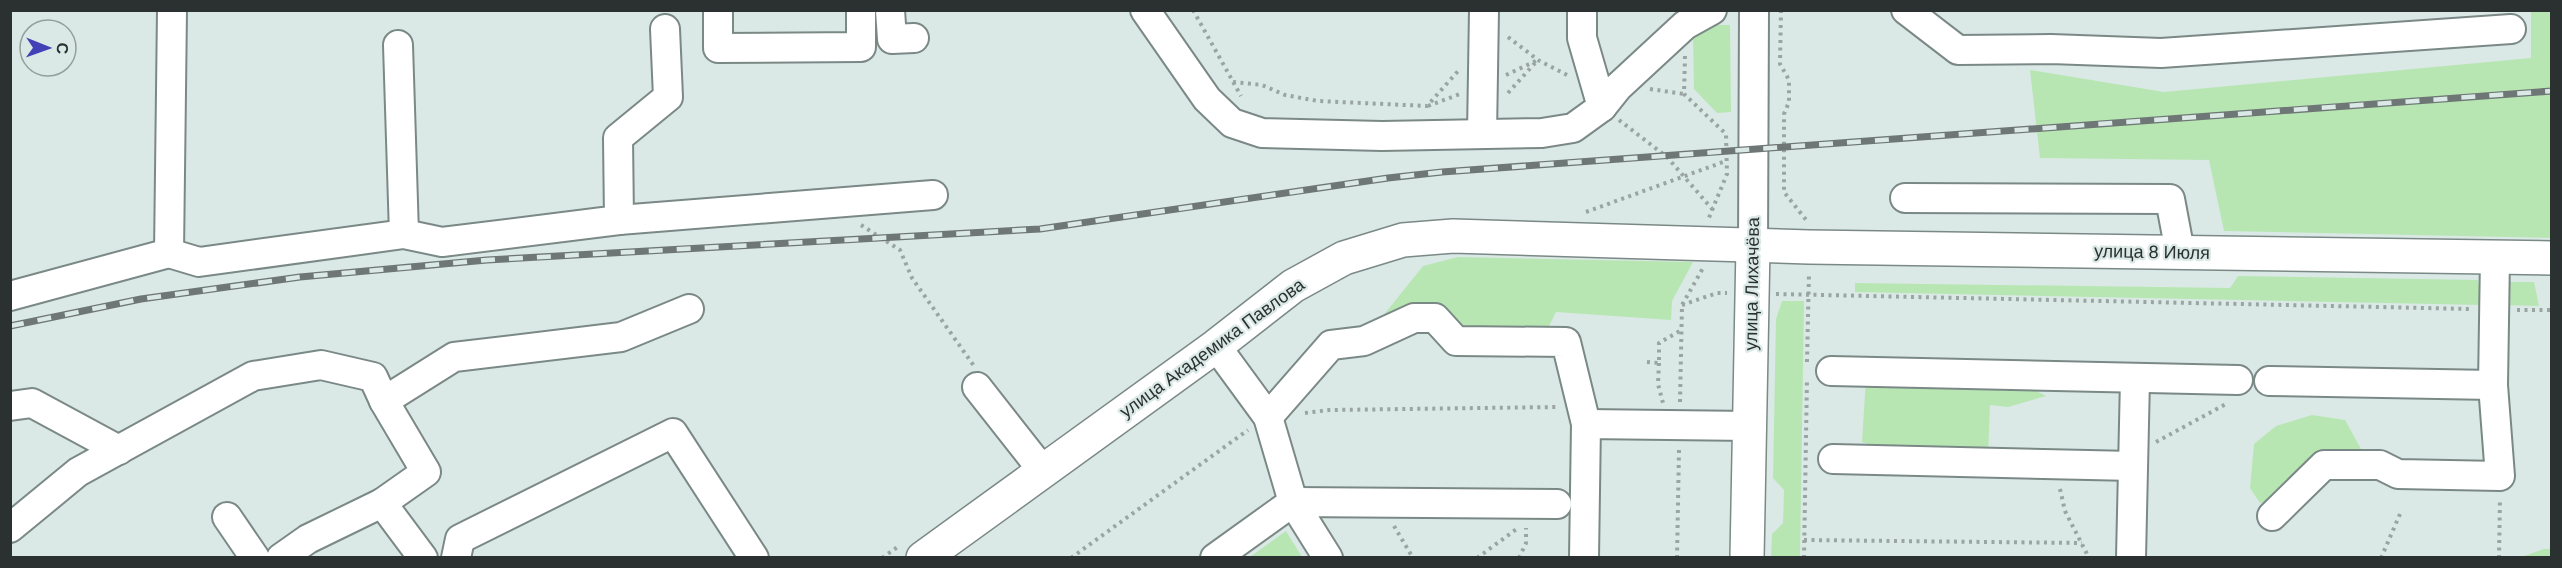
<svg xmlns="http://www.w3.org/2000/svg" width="2562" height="568" viewBox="0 0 2562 568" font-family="Helvetica,sans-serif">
  <rect width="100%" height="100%" fill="#dae9e6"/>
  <g fill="#b8e6b3">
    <polygon points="2531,11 2551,11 2551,238 2224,231 2209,160 2040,158 2030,70 2164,92 2531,58"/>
    <polygon points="1708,25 1730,25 1731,112 1717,113 1694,89 1693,36"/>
    <polygon points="1458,257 1693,262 1672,301 1671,320 1556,312 1544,336 1461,337 1419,313 1370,332 1423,266"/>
    <polygon points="2238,276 2478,280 2483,305 1855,292 1855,283 2230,288"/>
    <polygon points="2510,282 2534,282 2539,306 2501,305"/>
    <polygon points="1782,301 1804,301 1800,557 1771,557 1772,534 1783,523 1784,490 1773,478 1776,319"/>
    <polygon points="1866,378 2021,383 2046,396 2008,407 1990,405 1988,456 1881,448 1862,442"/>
    <polygon points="2312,415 2345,420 2361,449 2282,499 2260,503 2250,488 2254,444 2276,426"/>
    <polygon points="1286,531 1302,557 1250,557"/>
    <polygon points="2544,549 2551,549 2551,557 2521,557"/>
  </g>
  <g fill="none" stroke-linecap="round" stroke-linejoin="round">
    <g stroke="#7b8986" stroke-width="32">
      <g id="minor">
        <polyline points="718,10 718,48 861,47 861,10"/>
        <polyline points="890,10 892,39 914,38"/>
        <polyline points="1145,10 1207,99 1232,123 1262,133 1382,136 1542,133 1573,128 1602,107 1618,87 1685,25 1712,10"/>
        <polyline points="1582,10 1582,38 1602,107"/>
        <polyline points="1906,10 1958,50 2051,49 2161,53 2511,29"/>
        <polyline points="398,45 404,234"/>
        <polyline points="1482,134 1484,10"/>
        <polyline points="1905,198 2170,199 2180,252"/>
        <polyline points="619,220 933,195"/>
        <polyline points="1753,246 1754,10"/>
        <polyline points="169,253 199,262 404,234 442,242 619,220 618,138 668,97 665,29"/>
        <polyline points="10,296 169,253 172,10"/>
        <polyline points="1831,371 2238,380"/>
        <polyline points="2269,381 2493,385 2495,257"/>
        <polyline points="977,387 1043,471"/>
        <polyline points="384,401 454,357 621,337 689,309"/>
        <polyline points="10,406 32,403 119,450"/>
        <polyline points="1268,417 1331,345 1364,341 1414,318 1435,318 1456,341 1566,342 1586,424"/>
        <polyline points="1833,459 2133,466"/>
        <polyline points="2272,516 2324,465 2380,465 2398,474 2500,476 2493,385"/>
        <polyline points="227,517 255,558"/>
        <polyline points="10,528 78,472 253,376 321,365 373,377 384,401 426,472 382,503"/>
        <polyline points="281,558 308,539 382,503 423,558"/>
        <polyline points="456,558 460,539 673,433 754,558"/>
        <polyline points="1215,558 1293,502 1268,417 1216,346"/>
        <polyline points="1328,558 1293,502 1557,504"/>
        <polyline points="1584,558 1586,424 1750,426"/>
        <polyline points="2131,558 2135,379"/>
      </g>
    </g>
    <g stroke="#7b8986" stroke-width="36">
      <g id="major">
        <polyline points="923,558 1216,346 1293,286 1344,258 1403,240 1453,236 1809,247 2552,258"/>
        <polyline points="1747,558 1753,246"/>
      </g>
    </g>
    <g stroke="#9aa5a3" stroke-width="4" stroke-dasharray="3 4.5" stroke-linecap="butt">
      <polyline points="1193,10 1241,96"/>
      <polyline points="1781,10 1780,64 1789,80 1789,102 1784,114 1784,192 1807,221"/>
      <polyline points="1508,37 1538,60 1567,75"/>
      <polyline points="1685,56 1684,94 1726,134 1727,174 1708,220"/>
      <polyline points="1506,75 1538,60"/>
      <polyline points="1233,82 1262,85 1285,95 1318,101 1427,106 1459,70"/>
      <polyline points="1650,89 1684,94"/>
      <polyline points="1508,93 1535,63"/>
      <polyline points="1428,106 1460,94"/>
      <polyline points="1619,120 1667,157 1713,210"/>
      <polyline points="1586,212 1726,161"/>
      <polyline points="861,225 900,250 912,278 974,366"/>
      <polyline points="1776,294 2471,309"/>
      <polyline points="1682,305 1717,293 1727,293"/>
      <polyline points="2517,310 2552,310"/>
      <polyline points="1647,362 1659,363 1659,343 1680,331"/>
      <polyline points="1807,362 1809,273"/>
      <polyline points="1659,363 1658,384 1663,403"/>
      <polyline points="1680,402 1682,305 1703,268"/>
      <polyline points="1305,413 1329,410 1558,407"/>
      <polyline points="2156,442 2226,404"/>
      <polyline points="2060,489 2065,511 2089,558"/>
      <polyline points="1394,526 1413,558"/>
      <polyline points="1804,540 2082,543"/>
      <polyline points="882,558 899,546"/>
      <polyline points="1071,558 1248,430"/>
      <polyline points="1477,558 1518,528"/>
      <polyline points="1519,558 1526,543 1526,528"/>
      <polyline points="1677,558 1679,449"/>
      <polyline points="1804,558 1807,378"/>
      <polyline points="2381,558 2400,514"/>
      <polyline points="2499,558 2500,498"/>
    </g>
    <use href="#minor" stroke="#fff" stroke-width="28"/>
    <use href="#major" stroke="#fff" stroke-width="33"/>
    <g stroke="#6e7775" stroke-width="7">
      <polyline id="rail" points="10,326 141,299 300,277 487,260 1040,229 1388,178 1442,172 2552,91"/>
    </g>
    <use href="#rail" stroke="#dae9e6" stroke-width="4.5" stroke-dasharray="14" stroke-linecap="butt"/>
  </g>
  <g text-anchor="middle" stroke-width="4.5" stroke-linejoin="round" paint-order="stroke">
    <g font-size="18" fill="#2b3130" stroke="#dae9e6">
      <text transform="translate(2152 252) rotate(1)" y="6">улица 8 Июля</text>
      <text transform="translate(1752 284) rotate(-89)" y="6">улица Лихачёва</text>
      <text transform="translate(1212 348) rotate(-36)" y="6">улица Академика Павлова</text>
    </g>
  </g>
  <rect width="2562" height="568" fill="none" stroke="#2b3130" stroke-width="24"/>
  <g transform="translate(48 48) rotate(91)"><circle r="28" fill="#dae9e6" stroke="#949f9d" stroke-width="1.5"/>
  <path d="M0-4.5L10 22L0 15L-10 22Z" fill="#4341b6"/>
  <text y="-9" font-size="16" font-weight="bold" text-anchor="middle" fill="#2b3130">С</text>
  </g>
</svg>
